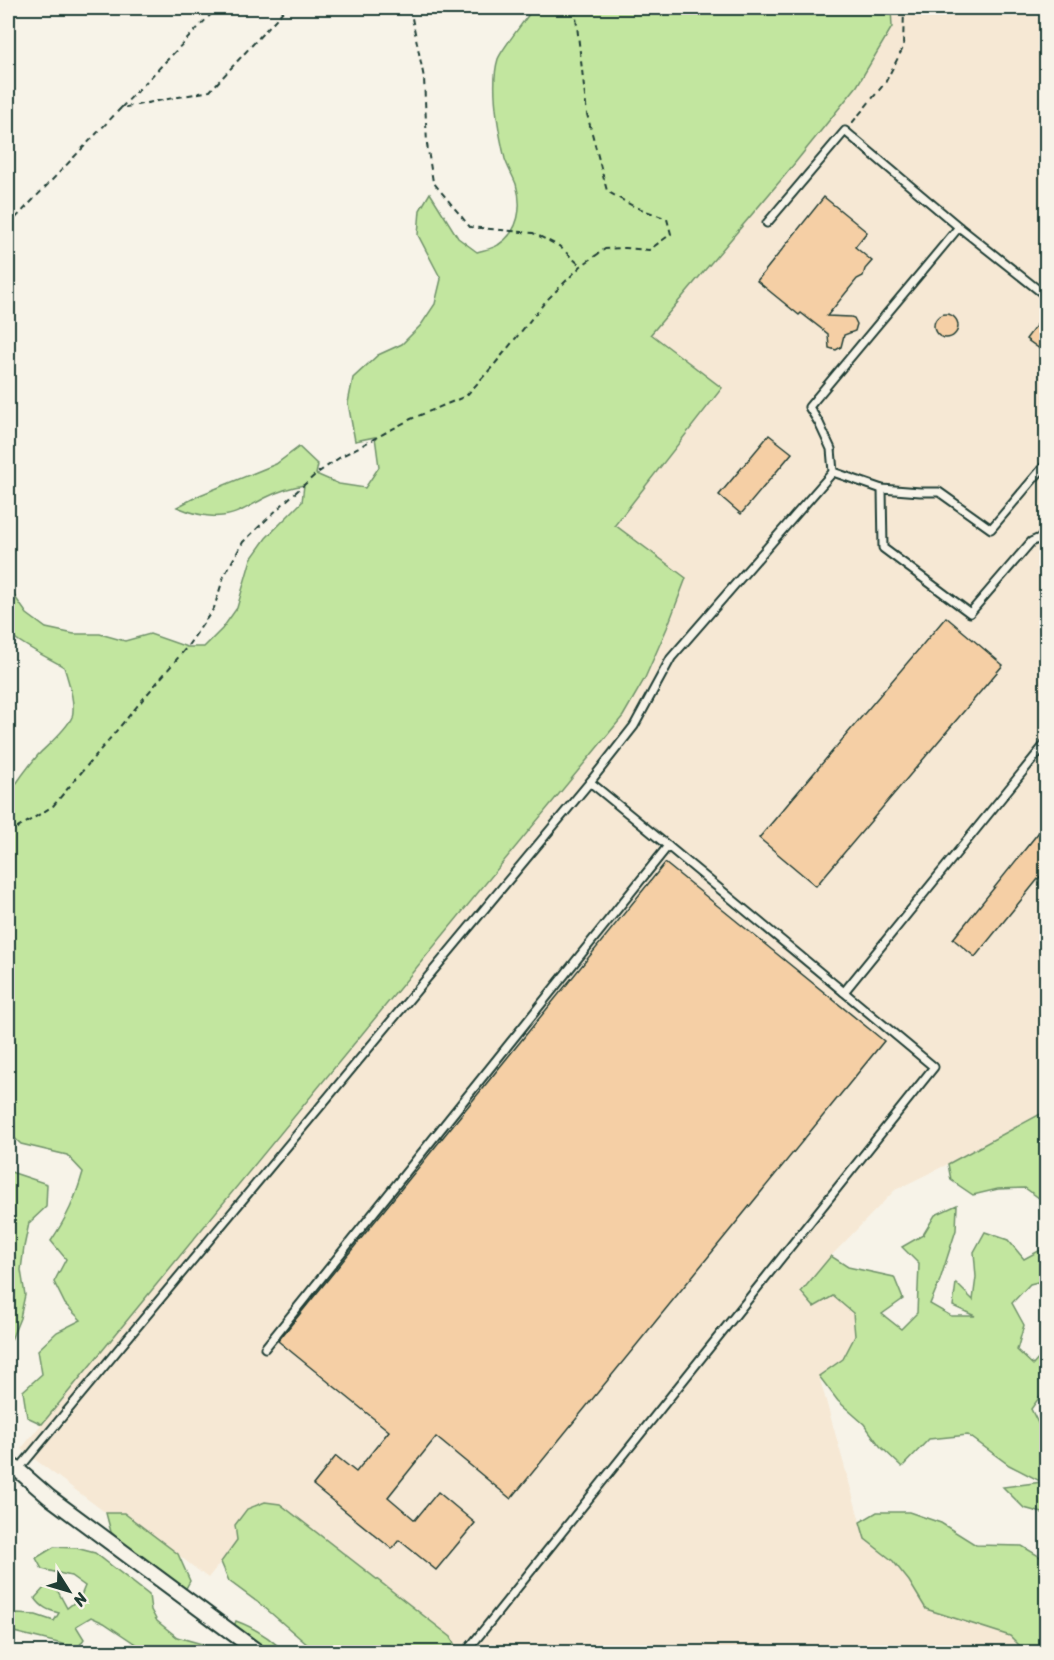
<svg xmlns="http://www.w3.org/2000/svg" width="1054" height="1660" viewBox="0 0 1054 1660" font-family="Sriracha,sans-serif">
  <rect width="100%" height="100%" fill="#f7f3e8"/>
  <filter id="ink" filterUnits="userSpaceOnUse"><feTurbulence type="fractalNoise" baseFrequency=".0167" numOctaves="2"/><feDisplacementMap in="SourceGraphic" scale="12" xChannelSelector="R" yChannelSelector="G"/><feConvolveMatrix kernelMatrix="1 2 1 2 8 2 1 2 1" color-interpolation-filters="sRGB"/></filter>
  <g filter="url(#ink)">
    <polygon fill="#f6e8d4" points="891,8 1026,8 1046,23 1046,1111 948,1164 895,1190 831,1256 801,1292 833,1296 853,1313 855,1337 843,1359 819,1376 865,1539 893,1561 909,1581 926,1609 1010,1636 1026,1652 458,1652 451,1637 238,1540 208,1578 124,1513 106,1513 21,1449 623,716 645,678 667,628 615,525 722,388 651,334 786,174 857,86 892,28"/>
    <g fill="#c2e69f" stroke="#70926a" stroke-width="1.5">
      <path d="M 532,8 L 891,8 L 892,27 L 857,86 L 786,174 L 651,334 L 722,388 L 615,525 L 686,578 L 667,628 L 645,678 L 623,716 L 42,1424 L 27,1417 L 23,1391 L 42,1374 L 38,1350 L 57,1332 L 81,1320 L 65,1304 L 54,1282 L 66,1259 L 51,1241 C 67,1217 75,1200 83,1172 L 67,1155 L 21,1144 L 8,1132 L 8,796 C 17,782 27,768 38,755 C 48,745 67,729 72,717 C 76,705 68,679 64,667 C 45,656 25,647 8,633 L 8,590 L 13,594 L 27,614 L 46,628 L 74,634 L 100,634 L 125,641 L 150,634 L 187,647 L 204,647 L 222,629 L 237,608 L 251,559 L 266,538 L 302,502 L 304,485 C 291,487 277,492 265,498 C 251,505 237,515 222,516 C 206,518 191,513 177,507 L 200,495 L 276,464 L 299,447 L 318,465 L 316,474 L 339,484 L 365,488 L 379,467 L 375,437 L 355,441 L 348,403 L 353,378 L 378,355 L 402,344 L 421,325 L 435,304 L 441,279 L 418,235 L 420,210 L 430,193 L 458,238 L 477,252 C 483,250 492,249 498,245 C 519,232 523,207 516,184 C 513,176 508,168 505,159 C 499,133 490,85 498,59 C 502,49 522,24 529,14 Z"/>
      <polygon points="1046,1111 1046,1203 1025,1188 998,1189 973,1195 951,1180 948,1164"/>
      <polygon points="8,1171 47,1184 46,1207 29,1223 24,1247 21,1270 25,1295 20,1318 11,1340 8,1337"/>
      <polygon points="957,1205 956,1230 940,1280 930,1304 951,1316 975,1316 953,1306 956,1283 973,1300 976,1277 974,1252 985,1232 1008,1240 1024,1259 1046,1247 1046,1280 1030,1284 1012,1303 1024,1325 1017,1350 1033,1365 1046,1350 1046,1388 1031,1409 1042,1431 1046,1431 1046,1514 1024,1508 1003,1487 1042,1482 1009,1465 968,1435 929,1439 902,1467 880,1446 864,1424 838,1401 819,1376 843,1359 855,1336 853,1313 833,1296 814,1307 801,1292 831,1256 848,1267 894,1277 903,1299 882,1314 901,1329 917,1313 919,1264 902,1247 923,1235 935,1215"/>
      <polygon points="265,1502 280,1504 451,1637 457,1650 455,1652 316,1652 264,1607 229,1581 221,1562 237,1540 235,1525 247,1509"/>
      <polygon points="877,1512 909,1512 941,1523 976,1545 1022,1546 1042,1558 1046,1551 1046,1652 1026,1652 1010,1636 926,1609 909,1581 893,1561 865,1539 860,1522"/>
      <polygon points="106,1513 124,1513 178,1554 190,1581 185,1590 171,1585 136,1557 111,1532"/>
      <path d="M 54,1547 L 76,1548 L 95,1553 L 149,1595 L 151,1610 L 157,1621 L 177,1637 L 202,1644 L 213,1652 L 125,1652 L 140,1647 L 104,1623 L 91,1617 L 76,1626 L 84,1639 L 78,1648 L 10,1631 L 8,1627 L 8,1622 L 16,1614 L 36,1615 L 54,1621 L 59,1613 C 48,1610 42,1608 35,1598 L 44,1588 L 55,1586 L 67,1608 L 80,1598 L 85,1586 L 71,1576 L 42,1569 L 36,1558 Z"/>
      <path d="M 236,1621 C 255,1628 270,1637 284,1652 L 254,1652 L 233,1629 Z"/>
    </g>
    <g fill="#f5cfa5" stroke="#1f3d34" stroke-width="1.5">
      <polygon points="824,197 867,232 855,247 872,261 865,269 863,276 857,279 827,316 851,317 854,318 857,324 855,331 844,335 841,347 836,350 829,348 828,334 801,313 799,315 757,281"/>
      <polygon points="1047,311 1047,354 1026,339"/>
      <circle cx="946" cy="326" r="12"/>
      <polygon points="769,435 792,453 741,514 719,495"/>
      <polygon points="946,617 1003,665 816,886 759,838"/>
      <polygon points="1047,822 1047,868 975,957 953,939"/>
      <polygon points="665,863 884,1041 511,1499 436,1437 388,1497 415,1520 438,1492 475,1523 436,1570 399,1540 392,1549 313,1485 336,1456 356,1472 389,1431 278,1341"/>
    </g>
    <g fill="none" stroke-linecap="round" stroke-linejoin="round">
      <g stroke="#1f3d34" stroke-width="11">
        <g id="service">
          <polyline points="959,227 1046,296"/>
          <polyline points="833,472 882,489 920,492 939,492 991,529 1046,464"/>
          <polyline points="882,489 883,548 970,613 1031,542 1046,535"/>
          <polyline points="844,992 1046,743"/>
          <polyline points="265,1348 668,846 590,782"/>
          <polyline points="18,1470 590,782 634,726 671,658 833,472 831,449 819,423 809,407 959,227 845,131 767,223"/>
          <polyline points="466,1652 934,1067 668,846"/>
        </g>
      </g>
      <g stroke="#1f3d34" stroke-width="18">
        <polyline id="minor" points="8,1463 18,1470 49,1497 258,1652"/>
      </g>
      <g stroke="#1f3d34" stroke-width="2" stroke-dasharray="6 4.5" stroke-linecap="butt">
        <polyline points="410,8 424,78 427,144 433,182 470,227 533,233 559,246 581,266"/>
        <polyline points="121,108 217,8"/>
        <polyline points="852,123 885,83 903,48 904,8"/>
        <polyline points="8,226 121,108 210,91 286,8"/>
        <polyline points="8,834 53,806 187,647 214,608 224,576 243,542 285,502 316,474 342,456 411,419 466,396 494,365 545,302 581,266 605,249 625,248 649,250 671,234 667,219 633,206 607,191 587,114 575,8"/>
      </g>
      <use href="#service" stroke="#f7f3e8" stroke-width="7"/>
      <use href="#minor" stroke="#f7f3e8" stroke-width="14"/>
    </g>
  </g>
  <rect width="1054" height="1660" fill="none" stroke="#f7f3e8" stroke-width="30"/>
  <rect x="15" y="15" width="1024" height="1630" fill="none" stroke="#1f3d34" stroke-width="2" filter="url(#ink)"/>
  <g transform="translate(69 1591) rotate(127)" stroke="#f7f3e8" stroke-width="4.5" paint-order="stroke">
  <path d="M0-4.5L10 22L0 15L-10 22Z" fill="#1f3d34"/>
  <text y="-9" font-size="16" font-weight="bold" text-anchor="middle" fill="#1f3d34">N</text>
  </g>
</svg>
